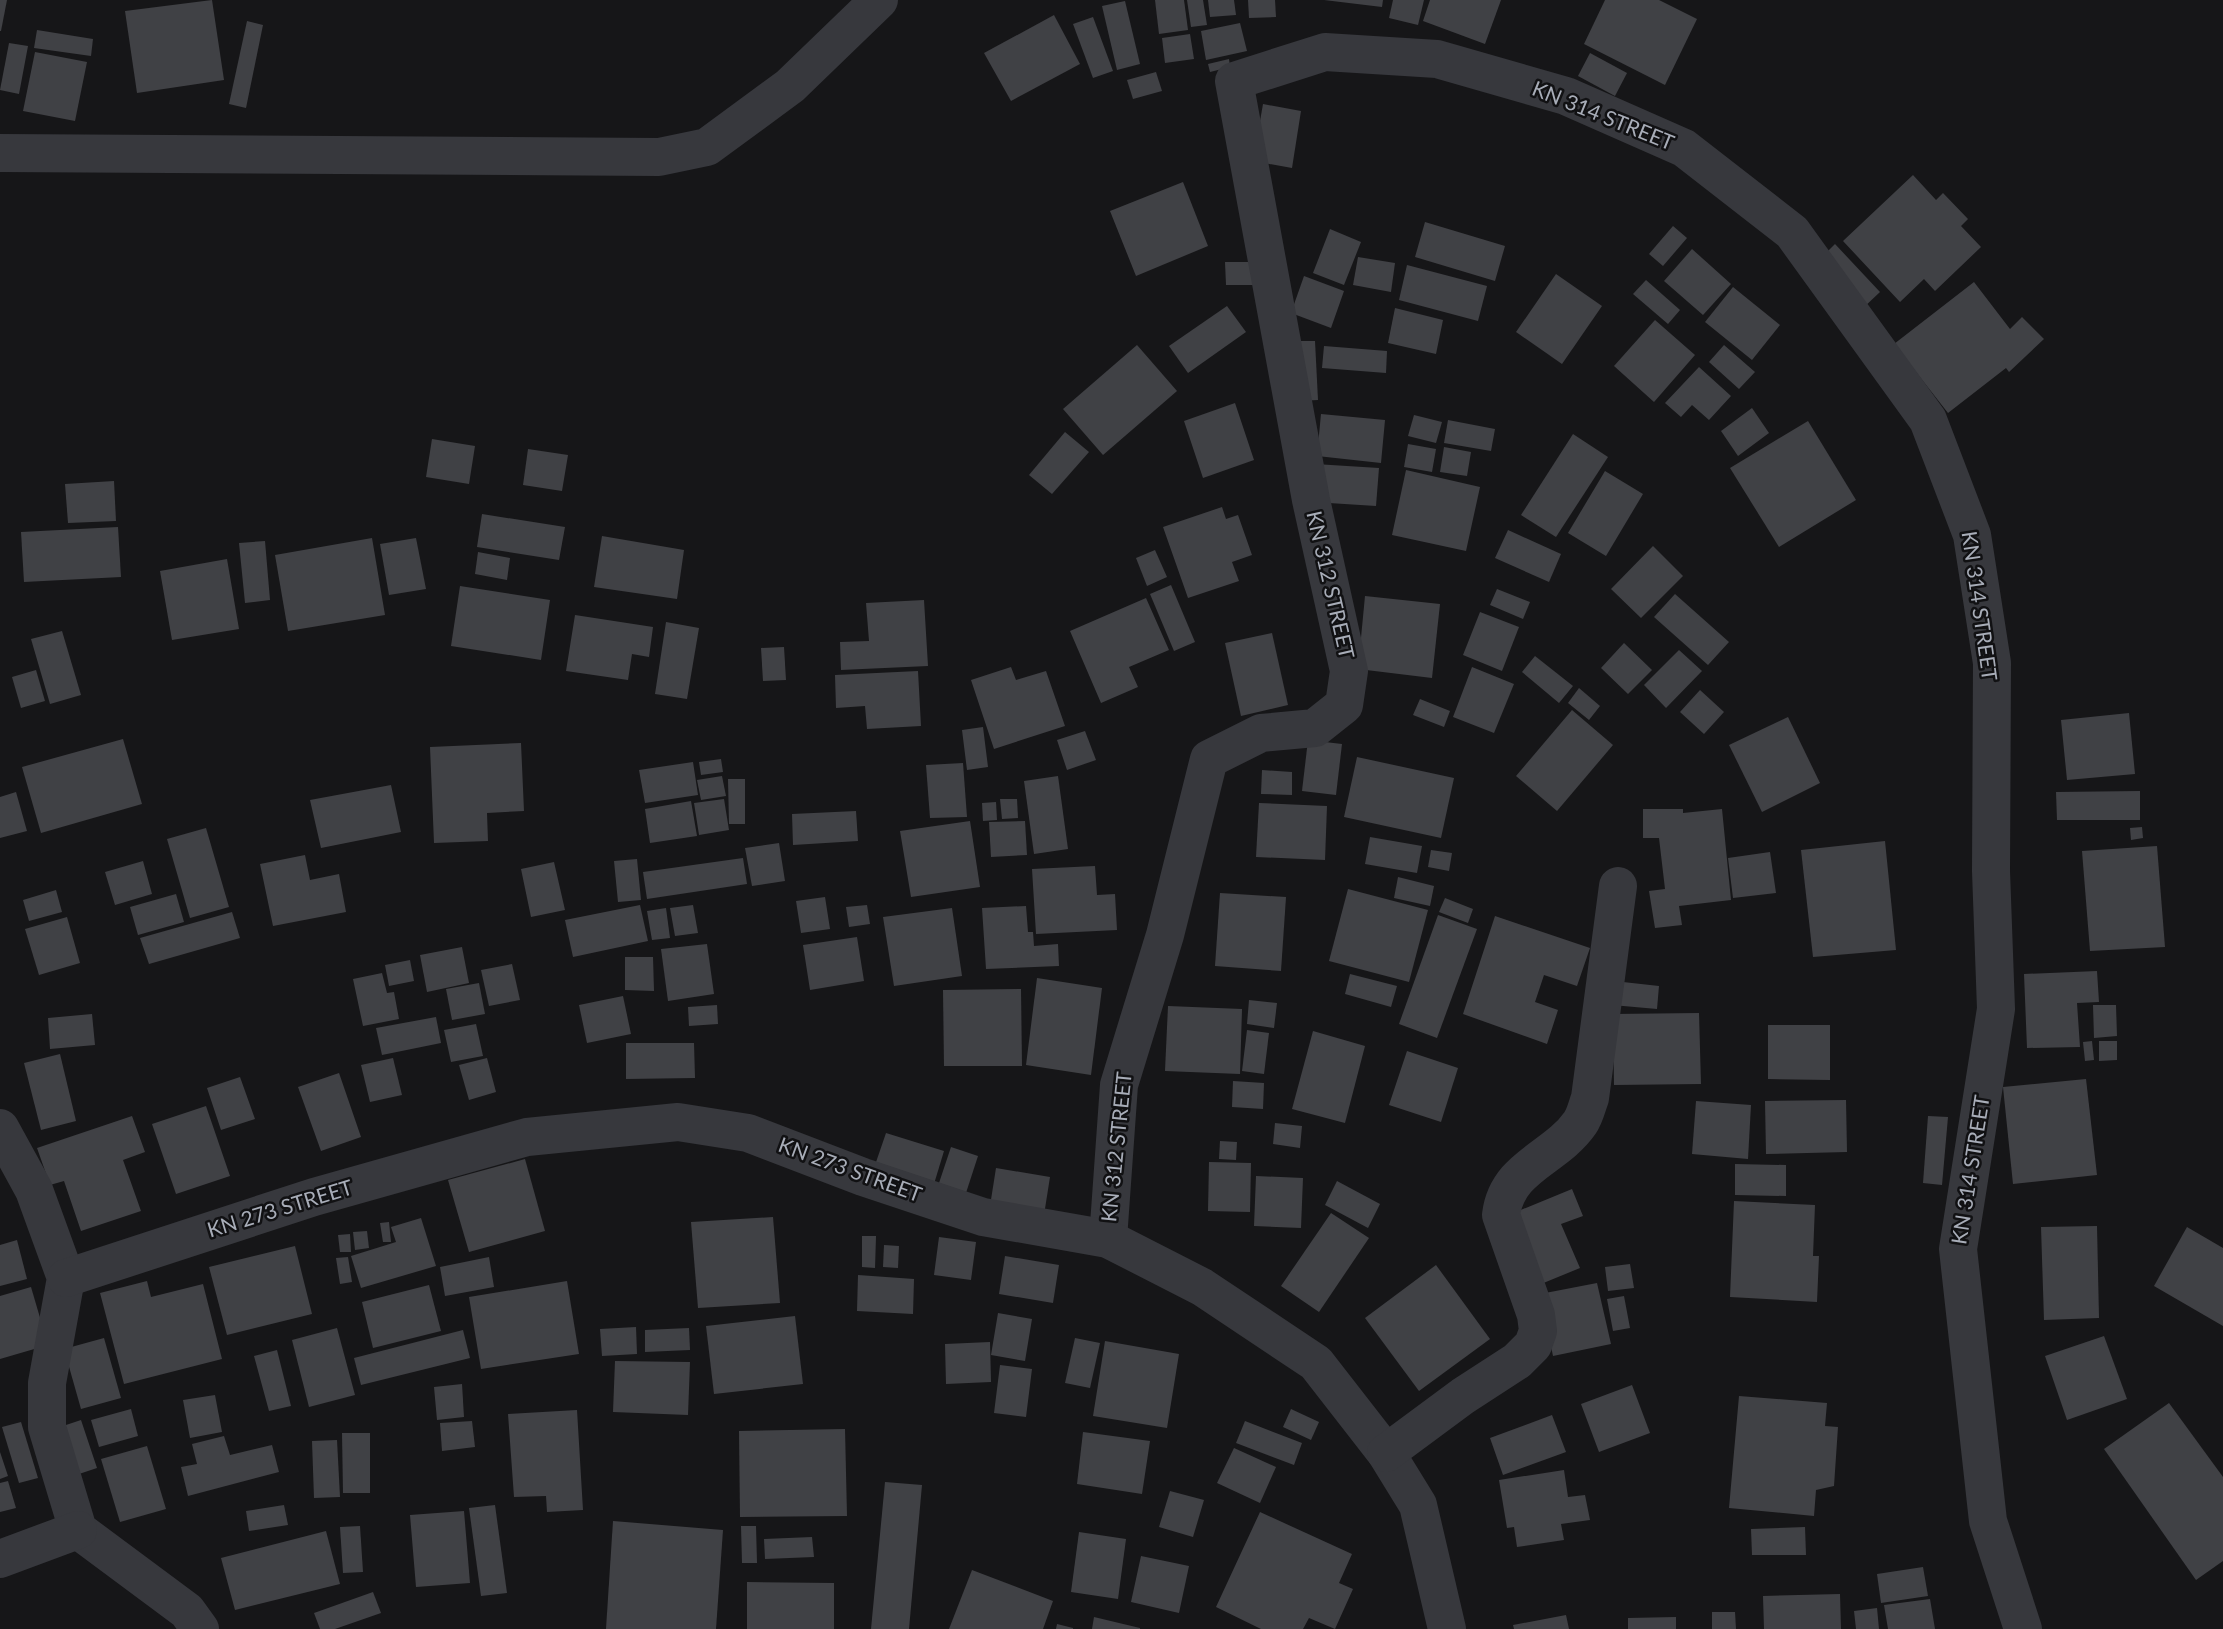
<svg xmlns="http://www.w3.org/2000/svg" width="2223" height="1629" viewBox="0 0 2223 1629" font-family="Lato,sans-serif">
  <rect width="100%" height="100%" fill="#161618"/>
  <g fill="#404145">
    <polygon points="0,0 7,0 1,31 0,31"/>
    <polygon points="212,0 224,80 137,93 125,11"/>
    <polygon points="1155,0 1184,0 1188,30 1159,34"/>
    <polygon points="1187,0 1203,0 1207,25 1191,27"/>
    <polygon points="1208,0 1234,0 1236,15 1210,17"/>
    <polygon points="1248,0 1275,0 1276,17 1249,18"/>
    <polygon points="1324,0 1383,0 1382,7"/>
    <polygon points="1393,0 1424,0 1418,25 1389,18"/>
    <polygon points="1430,0 1501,0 1485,44 1423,21"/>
    <polygon points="1605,0 1659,0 1697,19 1665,85 1584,44"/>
    <polygon points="1125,1 1140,64 1117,70 1102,6"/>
    <polygon points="1054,15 1080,64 1011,101 984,53"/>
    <polygon points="1093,17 1113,71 1093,78 1073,24"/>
    <polygon points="247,21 263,25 246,108 229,104"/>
    <polygon points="1240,23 1247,51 1206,60 1201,31"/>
    <polygon points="37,30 93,39 91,56 34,48"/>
    <polygon points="1190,34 1194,59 1165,63 1162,38"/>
    <polygon points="9,43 28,46 19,94 0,90"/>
    <polygon points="35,52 87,62 75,121 23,111"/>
    <polygon points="1590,53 1627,73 1615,96 1578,76"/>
    <polygon points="1229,59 1230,67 1210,72 1208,64"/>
    <polygon points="1156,72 1162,91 1133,99 1127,80"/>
    <polygon points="1263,104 1301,111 1292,168 1253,161"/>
    <polygon points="1913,175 1936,200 1943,193 1968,219 1961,226 1981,247 1935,291 1924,279 1900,302 1843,241"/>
    <polygon points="1183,182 1208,246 1136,276 1110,211"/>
    <polygon points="1425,222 1505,246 1495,281 1415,257"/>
    <polygon points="1673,226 1687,238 1663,266 1649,254"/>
    <polygon points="1330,229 1361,242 1344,285 1313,273"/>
    <polygon points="1835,244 1880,292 1862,309 1817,262"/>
    <polygon points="1692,249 1731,284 1703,315 1664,281"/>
    <polygon points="1358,257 1395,263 1391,292 1353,285"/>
    <polygon points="1225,262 1257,262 1257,285 1226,285"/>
    <polygon points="1407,265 1487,286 1478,321 1399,300"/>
    <polygon points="1556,274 1602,306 1562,364 1516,332"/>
    <polygon points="1304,276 1344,291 1331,328 1291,313"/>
    <polygon points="1646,280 1680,310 1668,324 1633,294"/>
    <polygon points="1974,282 2010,329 2022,317 2044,339 2009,372 2006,368 1948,413 1894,344"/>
    <polygon points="1733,287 1780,325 1752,360 1705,322"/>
    <polygon points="1227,306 1246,332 1188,373 1169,346"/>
    <polygon points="1395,308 1443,320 1436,354 1388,343"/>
    <polygon points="1655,320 1695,355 1654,402 1614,366"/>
    <polygon points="1294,341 1315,341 1318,400 1298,401"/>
    <polygon points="1137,345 1177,391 1103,455 1063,409"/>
    <polygon points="1724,345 1755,372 1739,389 1709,362"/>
    <polygon points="1324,346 1387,351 1386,373 1322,368"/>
    <polygon points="1699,367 1731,396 1709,420 1692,405 1681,417 1665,403"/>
    <polygon points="1235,403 1254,460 1203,478 1184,421"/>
    <polygon points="1752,408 1769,433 1738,456 1721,431"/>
    <polygon points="1321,414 1385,420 1381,463 1317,456"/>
    <polygon points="1414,415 1442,422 1436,443 1408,436"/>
    <polygon points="1448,420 1495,429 1491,451 1444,443"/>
    <polygon points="1808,421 1856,500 1779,547 1730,468"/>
    <polygon points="1065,432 1089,452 1052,494 1029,475"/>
    <polygon points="1573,434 1608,457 1556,537 1521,515"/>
    <polygon points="432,439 475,446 469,484 426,477"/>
    <polygon points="1408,444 1436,449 1432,472 1404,467"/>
    <polygon points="1444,447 1471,452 1467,476 1440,472"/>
    <polygon points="528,449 568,455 562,491 523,485"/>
    <polygon points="1315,464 1379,468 1376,506 1313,502"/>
    <polygon points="1406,470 1480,487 1466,551 1392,535"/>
    <polygon points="1605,471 1643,494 1606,556 1568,533"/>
    <polygon points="114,481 116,521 68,523 65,484"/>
    <polygon points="1222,507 1226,519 1238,515 1252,555 1232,562 1239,581 1188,598 1163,527"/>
    <polygon points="482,514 565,527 559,560 477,547"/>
    <polygon points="118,527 121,577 24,582 21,532"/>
    <polygon points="1508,530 1561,554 1549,582 1495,558"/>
    <polygon points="602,536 684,550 677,599 594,587"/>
    <polygon points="372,538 385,615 288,631 275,555"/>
    <polygon points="416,538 426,589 389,595 380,544"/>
    <polygon points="265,541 270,600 245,603 239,543"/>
    <polygon points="1653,546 1683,576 1641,618 1611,589"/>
    <polygon points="1155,550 1167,577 1147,586 1136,558"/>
    <polygon points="478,552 510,558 507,580 475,574"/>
    <polygon points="227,559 239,629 172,640 160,571"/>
    <polygon points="1171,585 1195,642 1174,651 1150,594"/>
    <polygon points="460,586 550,600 541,660 451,646"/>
    <polygon points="1497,589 1530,602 1523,619 1490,605"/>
    <polygon points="1675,594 1729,642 1708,665 1654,617"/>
    <polygon points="1365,596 1440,604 1432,678 1358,669"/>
    <polygon points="1146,598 1169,650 1129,667 1138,687 1101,703 1070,631"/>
    <polygon points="924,600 928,666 841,670 840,642 869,641 866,603"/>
    <polygon points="1480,612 1519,627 1502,671 1463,655"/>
    <polygon points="575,615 653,627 649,657 632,654 628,680 566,671"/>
    <polygon points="666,622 699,628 687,699 655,694"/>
    <polygon points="62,631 81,695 50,704 31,639"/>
    <polygon points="1272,633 1288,705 1241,716 1225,643"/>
    <polygon points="1624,643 1652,670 1628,694 1601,668"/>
    <polygon points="784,647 786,680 763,681 761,648"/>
    <polygon points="1679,650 1702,671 1666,708 1644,685"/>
    <polygon points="1535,656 1573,686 1559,703 1522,672"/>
    <polygon points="1011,667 1016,680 1046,671 1065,726 994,749 971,680"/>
    <polygon points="1472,667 1514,684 1494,733 1453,717"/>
    <polygon points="36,670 45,701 21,708 12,677"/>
    <polygon points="918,671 921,726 867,729 865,706 836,708 835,675"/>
    <polygon points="1579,688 1600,706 1589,720 1568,703"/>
    <polygon points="1700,690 1724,712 1704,734 1680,712"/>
    <polygon points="1420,699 1450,711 1444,727 1413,715"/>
    <polygon points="1572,710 1613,745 1557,811 1516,776"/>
    <polygon points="2129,713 2135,774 2067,780 2061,720"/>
    <polygon points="1788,717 1820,783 1762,812 1729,745"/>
    <polygon points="983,727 988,767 967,770 962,730"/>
    <polygon points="1085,731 1096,760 1067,770 1057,740"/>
    <polygon points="123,739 142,804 41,833 22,767"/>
    <polygon points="1308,740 1342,744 1336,795 1302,791"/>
    <polygon points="521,743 524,811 487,813 488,841 434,843 430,747"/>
    <polygon points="1357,757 1454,778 1441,838 1344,817"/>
    <polygon points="721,759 723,772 701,775 699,762"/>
    <polygon points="693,762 698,795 645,803 639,770"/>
    <polygon points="963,763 967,817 930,818 926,765"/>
    <polygon points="1262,770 1292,772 1292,795 1261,794"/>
    <polygon points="722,776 726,796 701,800 697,780"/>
    <polygon points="1058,776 1068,849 1034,854 1024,781"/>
    <polygon points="728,779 745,779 745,824 729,824"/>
    <polygon points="391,785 401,832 321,848 310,800"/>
    <polygon points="2140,791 2140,820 2057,820 2056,792"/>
    <polygon points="16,792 27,831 0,838 0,797"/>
    <polygon points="724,799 729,830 699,835 694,803"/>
    <polygon points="1000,799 1017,799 1018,818 1002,819"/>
    <polygon points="691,801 697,836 650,843 645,809"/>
    <polygon points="996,802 997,820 983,821 982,803"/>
    <polygon points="1259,803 1327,806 1325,860 1256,857"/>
    <polygon points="1643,809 1683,809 1683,813 1722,809 1731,900 1679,906 1682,925 1655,928 1649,891 1665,889 1659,838 1643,838"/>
    <polygon points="856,811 858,841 793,845 792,814"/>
    <polygon points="970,821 980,887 911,897 900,831"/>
    <polygon points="1025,821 1027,855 991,857 989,822"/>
    <polygon points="2142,827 2143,838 2131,840 2130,828"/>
    <polygon points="206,828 229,907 190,918 167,839"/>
    <polygon points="1370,837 1422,846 1417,873 1365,864"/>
    <polygon points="1885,841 1896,950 1813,957 1801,850"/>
    <polygon points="779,843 785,881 752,886 745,848"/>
    <polygon points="2157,846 2165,947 2090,951 2082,851"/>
    <polygon points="1431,850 1452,853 1449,871 1428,867"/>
    <polygon points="1770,852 1776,893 1733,898 1728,858"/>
    <polygon points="305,855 310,880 339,874 346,912 273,926 260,864"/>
    <polygon points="743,858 747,884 647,899 643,872"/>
    <polygon points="637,859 641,900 618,902 614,861"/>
    <polygon points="143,861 152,894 115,905 105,872"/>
    <polygon points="554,862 565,910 531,917 521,869"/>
    <polygon points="1095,866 1097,895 1115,894 1117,930 1036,934 1032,869"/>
    <polygon points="1398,877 1434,886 1430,906 1394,898"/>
    <polygon points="1348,889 1428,910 1409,982 1329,961"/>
    <polygon points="56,890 62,912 29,921 23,900"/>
    <polygon points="1220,893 1286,897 1281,971 1215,966"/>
    <polygon points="176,894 184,922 138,935 130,907"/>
    <polygon points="825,897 830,929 801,933 796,901"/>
    <polygon points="1445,898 1473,909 1468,923 1439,912"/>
    <polygon points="640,905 648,941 573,957 565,920"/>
    <polygon points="693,905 698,933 675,936 670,908"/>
    <polygon points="867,905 870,924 849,927 846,907"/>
    <polygon points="1026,906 1028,932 1033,932 1034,946 1058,944 1059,966 986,969 982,908"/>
    <polygon points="666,908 670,938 652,940 647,911"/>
    <polygon points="952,908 962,976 894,986 883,917"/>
    <polygon points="232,912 240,938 149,964 140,938"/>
    <polygon points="1438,915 1477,929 1437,1038 1399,1024"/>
    <polygon points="1495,916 1590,948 1577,986 1544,975 1535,1002 1558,1010 1547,1044 1463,1014"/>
    <polygon points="67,917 80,963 39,975 25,929"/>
    <polygon points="857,937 864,981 810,990 803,945"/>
    <polygon points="707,944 714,994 668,1001 661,949"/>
    <polygon points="462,947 469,983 427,992 420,955"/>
    <polygon points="625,957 653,957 654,991 625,990"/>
    <polygon points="410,960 414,981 389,986 385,965"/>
    <polygon points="512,964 520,1000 489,1006 481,970"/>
    <polygon points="2097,971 2099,1002 2077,1003 2080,1047 2027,1048 2024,974"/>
    <polygon points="382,973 387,993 394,992 399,1019 363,1026 353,979"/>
    <polygon points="1350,974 1397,986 1391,1007 1345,994"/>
    <polygon points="1037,978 1102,988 1091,1075 1026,1065"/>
    <polygon points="1614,981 1659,986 1657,1009 1612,1005"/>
    <polygon points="479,983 485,1014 452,1020 446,989"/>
    <polygon points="1021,989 1022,1066 944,1066 943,990"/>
    <polygon points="623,996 631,1034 587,1043 579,1005"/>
    <polygon points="1249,1000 1277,1003 1274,1028 1247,1024"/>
    <polygon points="717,1005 718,1024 689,1026 688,1007"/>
    <polygon points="2093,1005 2116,1005 2117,1036 2094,1038"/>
    <polygon points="1168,1006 1242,1009 1240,1074 1165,1071"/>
    <polygon points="1699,1013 1701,1084 1614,1085 1613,1014"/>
    <polygon points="92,1014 95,1045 50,1049 48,1018"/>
    <polygon points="436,1017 441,1043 382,1055 376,1028"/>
    <polygon points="476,1024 483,1056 451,1062 444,1030"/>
    <polygon points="1768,1025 1830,1025 1830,1080 1768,1079"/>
    <polygon points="1247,1030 1269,1033 1264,1074 1242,1071"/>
    <polygon points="1313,1031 1365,1046 1345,1123 1292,1109"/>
    <polygon points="2092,1041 2094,1060 2085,1061 2083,1042"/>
    <polygon points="2099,1041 2117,1041 2117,1060 2099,1061"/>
    <polygon points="626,1043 694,1043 695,1078 626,1079"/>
    <polygon points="1407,1051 1458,1068 1441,1122 1389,1105"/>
    <polygon points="60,1054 76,1121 41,1130 24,1063"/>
    <polygon points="393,1058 402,1095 370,1102 361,1065"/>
    <polygon points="487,1058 496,1092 469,1100 459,1065"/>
    <polygon points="339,1073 361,1137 321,1151 298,1087"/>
    <polygon points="240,1077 255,1119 221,1130 207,1088"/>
    <polygon points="2086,1079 2097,1175 2013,1184 2003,1087"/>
    <polygon points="1233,1081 1264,1083 1263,1109 1232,1107"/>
    <polygon points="1846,1100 1847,1152 1766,1154 1765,1101"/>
    <polygon points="1696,1101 1751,1105 1748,1159 1692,1154"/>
    <polygon points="206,1106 230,1176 176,1194 152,1124"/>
    <polygon points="132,1116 145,1152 123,1160 141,1211 81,1231 64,1181 50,1185 37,1148"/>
    <polygon points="1928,1116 1948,1117 1942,1185 1923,1183"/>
    <polygon points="1275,1123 1302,1126 1300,1148 1273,1144"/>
    <polygon points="886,1133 944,1151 934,1184 875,1165"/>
    <polygon points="1220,1141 1237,1142 1236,1160 1219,1159"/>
    <polygon points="951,1147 978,1156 965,1196 938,1186"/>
    <polygon points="525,1159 545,1231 469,1252 448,1180"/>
    <polygon points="1209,1162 1251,1163 1250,1212 1208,1211"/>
    <polygon points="1735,1164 1786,1165 1786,1196 1735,1195"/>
    <polygon points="996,1168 1050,1177 1044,1215 990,1206"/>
    <polygon points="1256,1176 1303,1178 1301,1228 1254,1226"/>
    <polygon points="1337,1181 1380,1204 1368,1228 1325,1205"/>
    <polygon points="1572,1189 1583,1216 1561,1224 1580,1268 1541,1284 1511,1214"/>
    <polygon points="1734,1201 1815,1205 1813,1256 1819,1256 1817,1302 1730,1297"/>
    <polygon points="1331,1213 1369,1238 1319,1312 1281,1286"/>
    <polygon points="773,1217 780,1303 698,1308 691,1222"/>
    <polygon points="421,1218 436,1266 361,1288 351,1256 396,1242 391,1227"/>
    <polygon points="389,1222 391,1242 383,1242 380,1223"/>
    <polygon points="2097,1226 2099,1318 2044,1320 2041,1227"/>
    <polygon points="2187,1227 2223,1248 2223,1326 2154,1286"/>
    <polygon points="367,1231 369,1248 355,1250 353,1232"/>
    <polygon points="350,1234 351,1252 340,1252 338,1235"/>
    <polygon points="862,1236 876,1236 875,1268 862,1267"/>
    <polygon points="939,1237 976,1242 971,1280 934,1275"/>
    <polygon points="17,1240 27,1279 0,1286 0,1245"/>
    <polygon points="884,1245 899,1246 898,1268 883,1267"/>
    <polygon points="295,1246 312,1314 227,1335 209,1267"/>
    <polygon points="1005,1256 1059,1265 1053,1303 999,1294"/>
    <polygon points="348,1257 352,1282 340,1284 336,1258"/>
    <polygon points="489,1257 494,1287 445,1296 440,1267"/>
    <polygon points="1630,1264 1634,1288 1608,1291 1605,1267"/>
    <polygon points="1436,1265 1490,1339 1419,1391 1365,1318"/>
    <polygon points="858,1275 914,1279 913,1314 857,1311"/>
    <polygon points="147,1281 151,1297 203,1284 222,1359 124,1384 100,1293"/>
    <polygon points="567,1281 579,1354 481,1369 469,1297"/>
    <polygon points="1597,1283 1611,1344 1553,1356 1540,1294"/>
    <polygon points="429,1285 441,1331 373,1348 362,1302"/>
    <polygon points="31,1287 48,1345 0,1359 0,1296"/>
    <polygon points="1624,1296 1630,1328 1613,1331 1607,1299"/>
    <polygon points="998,1313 1032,1319 1025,1361 991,1355"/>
    <polygon points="795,1316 803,1384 714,1394 706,1326"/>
    <polygon points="636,1327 637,1354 602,1356 600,1329"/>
    <polygon points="337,1328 355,1395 309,1407 292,1340"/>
    <polygon points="689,1328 690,1350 645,1352 645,1330"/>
    <polygon points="463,1330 470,1358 361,1385 354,1358"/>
    <polygon points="2104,1336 2127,1399 2067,1420 2045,1356"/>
    <polygon points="104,1338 121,1398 81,1409 64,1349"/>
    <polygon points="1075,1338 1100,1343 1090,1388 1065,1383"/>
    <polygon points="1105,1341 1179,1354 1167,1428 1093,1416"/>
    <polygon points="990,1342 991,1382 946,1384 945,1344"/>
    <polygon points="277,1350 291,1406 269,1411 254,1356"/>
    <polygon points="615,1361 690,1362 688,1415 613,1412"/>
    <polygon points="1000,1365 1032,1369 1026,1417 994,1413"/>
    <polygon points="462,1384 464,1417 437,1420 434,1387"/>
    <polygon points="1632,1385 1650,1433 1599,1452 1581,1404"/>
    <polygon points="215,1395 222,1432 190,1438 183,1400"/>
    <polygon points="1739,1396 1827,1403 1825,1426 1838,1427 1834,1486 1816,1490 1814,1516 1729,1508"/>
    <polygon points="2169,1403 2223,1477 2223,1561 2196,1580 2104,1449"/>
    <polygon points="131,1409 138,1436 99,1447 91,1420"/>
    <polygon points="1291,1409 1319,1422 1311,1440 1283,1427"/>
    <polygon points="577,1410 583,1510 547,1512 546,1496 514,1497 508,1414"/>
    <polygon points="1552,1415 1566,1452 1503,1475 1490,1438"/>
    <polygon points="81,1420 97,1468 73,1476 57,1428"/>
    <polygon points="472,1421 475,1447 442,1451 440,1423"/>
    <polygon points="1245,1421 1302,1443 1294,1465 1236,1443"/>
    <polygon points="21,1422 38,1478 19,1483 2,1427"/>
    <polygon points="845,1429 847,1516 740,1517 739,1431"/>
    <polygon points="1083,1432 1150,1441 1142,1494 1077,1484"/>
    <polygon points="342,1433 370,1433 370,1493 343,1493"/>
    <polygon points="224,1436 230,1455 272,1445 279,1472 188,1496 181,1467 197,1464 192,1444"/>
    <polygon points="337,1440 340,1497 314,1498 312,1441"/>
    <polygon points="147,1446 166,1509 120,1522 101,1459"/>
    <polygon points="1234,1448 1276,1467 1260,1503 1217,1483"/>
    <polygon points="0,1452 8,1476 0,1479"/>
    <polygon points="1564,1470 1568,1497 1585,1495 1590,1520 1561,1524 1564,1540 1517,1547 1514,1527 1507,1528 1499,1480"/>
    <polygon points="8,1481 16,1508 0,1512 0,1483"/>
    <polygon points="885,1482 922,1485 909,1629 871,1629"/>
    <polygon points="1170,1491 1204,1500 1193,1537 1159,1527"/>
    <polygon points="284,1505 288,1525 249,1531 246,1511"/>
    <polygon points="495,1505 507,1593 481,1596 469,1508"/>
    <polygon points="464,1511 470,1583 416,1587 410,1515"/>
    <polygon points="1260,1512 1352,1554 1339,1583 1353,1589 1335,1629 1309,1618 1303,1629 1261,1629 1216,1607"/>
    <polygon points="613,1521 723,1530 716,1629 606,1629"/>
    <polygon points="360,1526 363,1572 343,1573 340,1527"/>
    <polygon points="741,1526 756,1526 757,1563 742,1563"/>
    <polygon points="1805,1527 1806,1555 1752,1555 1751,1529"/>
    <polygon points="326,1531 340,1584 235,1610 221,1558"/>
    <polygon points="1079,1532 1126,1539 1118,1599 1071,1592"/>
    <polygon points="812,1537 814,1557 765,1559 764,1539"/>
    <polygon points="1141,1556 1189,1566 1179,1613 1131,1602"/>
    <polygon points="1923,1567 1928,1596 1881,1603 1877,1574"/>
    <polygon points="972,1570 1053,1601 1043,1629 949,1629"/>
    <polygon points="747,1582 834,1583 834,1629 747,1629"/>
    <polygon points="373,1592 381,1613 335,1629 320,1629 314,1613"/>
    <polygon points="1840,1594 1841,1629 1764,1629 1763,1596"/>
    <polygon points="1930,1599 1935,1629 1888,1629 1884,1605"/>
    <polygon points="1877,1608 1879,1629 1856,1629 1854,1611"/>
    <polygon points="1712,1612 1735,1612 1736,1629 1712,1629"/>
    <polygon points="1566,1615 1569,1629 1514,1629 1513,1625"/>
    <polygon points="1094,1617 1140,1628 1140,1629 1092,1629"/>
    <polygon points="1676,1617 1676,1629 1628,1629 1628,1618"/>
    <polygon points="1057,1624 1073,1628 1073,1629 1056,1629"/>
  </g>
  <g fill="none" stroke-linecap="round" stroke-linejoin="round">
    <g stroke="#37383d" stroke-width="38">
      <polyline points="0,153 659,157 707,147 790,86 879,0"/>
      <polyline points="0,1128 34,1190 66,1278 47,1383 47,1427 78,1530 187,1611 200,1629"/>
      <polyline points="1108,1239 1119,1085 1165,935 1209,759 1261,733 1315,728 1344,705 1349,671 1311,500 1234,81 1325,52 1437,59 1566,96 1684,148 1792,232 1928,420 1972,535 1992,663 1991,871 1996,1009 1958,1249 1988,1521 2023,1629"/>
      <polyline points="66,1278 314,1197 527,1137 678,1122 748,1133 863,1177 983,1217 1108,1239 1202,1287 1316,1363 1386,1453 1418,1505 1447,1629"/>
      <path d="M 1386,1453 L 1463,1396 L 1517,1361 L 1533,1345 L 1538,1331 L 1536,1315 L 1501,1215 C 1507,1166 1555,1159 1580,1123 C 1585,1116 1587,1106 1590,1098 L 1618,886"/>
      <polyline points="0,1559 78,1530"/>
    </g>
  </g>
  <g text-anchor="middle" stroke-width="5" stroke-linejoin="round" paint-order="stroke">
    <g font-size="21" fill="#a8adb8" stroke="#111113">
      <text transform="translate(1603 116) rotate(22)" y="7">KN 314 STREET</text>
      <text transform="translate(1330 585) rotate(77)" y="7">KN 312 STREET</text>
      <text transform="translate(1979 606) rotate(82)" y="7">KN 314 STREET</text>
      <text transform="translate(1117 1147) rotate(-84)" y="7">KN 312 STREET</text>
      <text transform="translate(850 1170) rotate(20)" y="7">KN 273 STREET</text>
      <text transform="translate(1971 1170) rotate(-81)" y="7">KN 314 STREET</text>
      <text transform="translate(280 1209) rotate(-17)" y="7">KN 273 STREET</text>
    </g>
  </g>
</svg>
